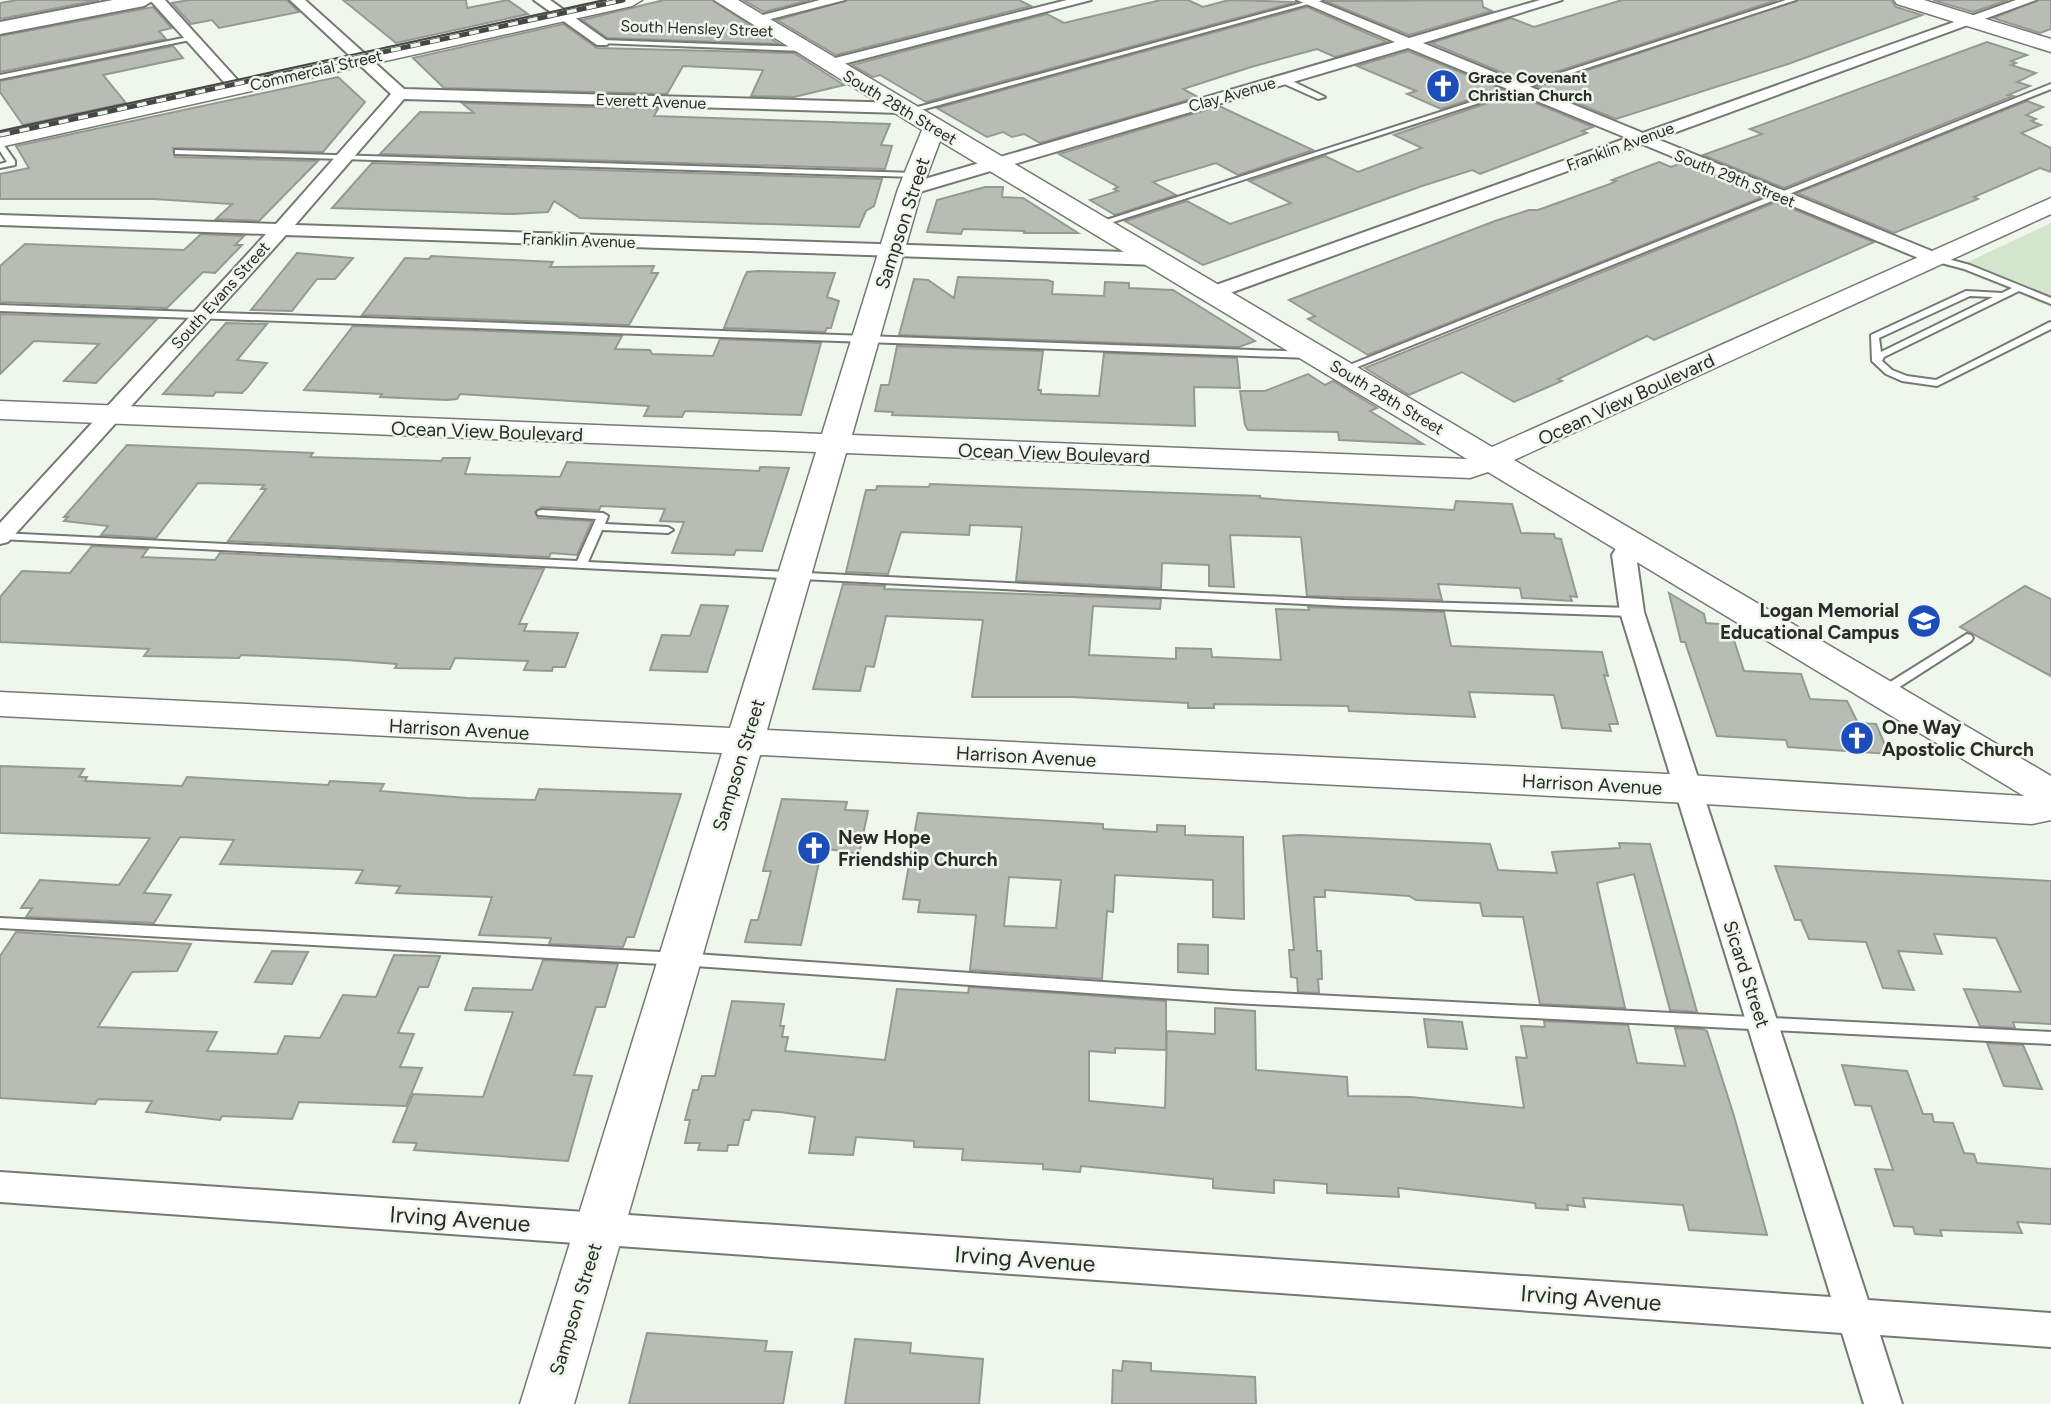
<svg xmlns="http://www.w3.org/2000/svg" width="2051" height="1404" viewBox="0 0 2051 1404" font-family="Figtree,sans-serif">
  <rect width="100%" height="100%" fill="#eff6ec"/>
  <polygon fill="#d4e5ce" points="2051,223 2051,307 1955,268"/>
  <g fill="#b7bdb5" stroke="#949a92" stroke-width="2" fill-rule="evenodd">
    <polygon points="17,0 99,0 0,19 0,3"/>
    <polygon points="189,0 287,0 299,12 219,28 212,20 191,24 172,3"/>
    <polygon points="343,0 466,0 467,8 508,0 528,14 396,43"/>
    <polygon points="664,0 712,0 779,44 607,38 582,20"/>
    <polygon points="743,0 810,0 764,12"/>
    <polygon points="848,0 1019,0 1031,6 836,55 777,20"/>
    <polygon points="1161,0 1188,0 1203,7 1229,0 1296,2 926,102 880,75 873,77 852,65 1047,14 1064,23"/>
    <polygon points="1482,0 1483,7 1492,11 1409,35 1325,1"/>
    <polygon points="1622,0 1777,0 1525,82 1431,43 1511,18 1534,27"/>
    <polygon points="1799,0 1891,0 1896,7 1922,15 1788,64 1616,119 1537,87"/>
    <polygon points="1933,0 2008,0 1973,12"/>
    <polygon points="2039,0 2051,0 2051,29 2040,33 1993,18"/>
    <polygon points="153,7 172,28 159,31 166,39 0,72 0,36"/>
    <polygon points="1307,7 1387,42 1335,57 1317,49 1251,67 1183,89 1198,97 1040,143 1024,134 1012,137 1003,132 987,137 937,108"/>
    <polygon points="563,24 597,48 794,53 844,85 794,97 751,96 763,70 683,66 667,94 444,88 413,58"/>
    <polygon points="1987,42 2027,55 2011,61 2016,63 2011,65 2036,73 2017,82 2030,86 2008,95 2013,96 1784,188 1703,155 1762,134 1750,129"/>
    <polygon points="173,46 183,58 103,75 126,103 23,125 0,92 0,81"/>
    <polygon points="1408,51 1502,89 1441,109 1407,94 1416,91 1357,66"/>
    <polygon points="338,77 365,102 323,152 173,148 175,157 318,161 259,221 216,219 232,204 154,199 0,199 0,174 29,168 16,146"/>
    <polygon points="1514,94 1593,127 1582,131 1587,133 1480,174 1472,170 1422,186 1203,265 1125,221 1187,201 1230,224 1291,203 1249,181 1325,156 1358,172 1422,148 1394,135"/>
    <polygon points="2027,101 2043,107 2026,115 2036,119 2031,121 2041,125 2021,133 2051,148 2051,172 2040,168 1974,197 1978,199 1894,233 1797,193"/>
    <polygon points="462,103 658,109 654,116 890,124 881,145 892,146 885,169 380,154 420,112 474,113"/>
    <polygon points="1219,106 1313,150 1238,175 1216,163 1153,182 1176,195 1115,215 1090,200 1118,191 1114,189 1118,187 1059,154"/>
    <polygon points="1659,162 1671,167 1681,163 1763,197 1368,355 1308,319 1315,316 1289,300 1495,221 1529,210 1538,210 1610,184 1616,181 1612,180"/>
    <polygon points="372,163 882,179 874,206 866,211 859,227 580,218 554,201 548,212 513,214 332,208"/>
    <polygon points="985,187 1003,187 1002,197 1023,198 1078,233 1024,233 1025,231 963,229 961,234 927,232 937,200"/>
    <polygon points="1776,202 1874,242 1654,340 1647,336 1558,379 1562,381 1514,402 1462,372 1409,395 1365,368"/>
    <polygon points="201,234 244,236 235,245 242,245 215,273 203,272 167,308 0,302 0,266 25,244 184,250"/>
    <polygon points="297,253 353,258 335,279 317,279 292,311 251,310"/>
    <polygon points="431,256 553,262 550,267 654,266 651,273 658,273 629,325 362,315 405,258 429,259"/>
    <polygon points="758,271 835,273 827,297 839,301 831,328 827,328 825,332 724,328 744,278 747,272"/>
    <polygon points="958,277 1047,280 1053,282 1052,294 1104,296 1105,282 1129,283 1129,288 1173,290 1255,341 1239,347 899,335 914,279 928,280 954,298"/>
    <polygon points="0,314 157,319 96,383 64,381 99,344 34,341 0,374"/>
    <polygon points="226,323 267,324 237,360 267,363 247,388 242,393 216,392 213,396 163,394"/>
    <polygon points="353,326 622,336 615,349 650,350 652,354 713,356 720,339 821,343 801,415 685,411 682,417 644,416 649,406 460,394 457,399 447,400 380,397 382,394 304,390"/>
    <polygon points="897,346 1043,351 1038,390 1041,390 1041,394 1099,396 1104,353 1237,358 1240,388 1194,387 1195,426 892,415 893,412 875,411 881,385 889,385"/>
    <polygon points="1308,374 1325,385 1333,381 1377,408 1370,411 1423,444 1339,440 1338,432 1248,430 1245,425 1240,391 1265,391"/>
    <polygon points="127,445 313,453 310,457 441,461 443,458 470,458 465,474 560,477 567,462 759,471 760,467 789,468 762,551 736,550 734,555 672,553 684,522 660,521 665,509 601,506 599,510 542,507 535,512 538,518 592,521 577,555 551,553 549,557 228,541 266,489 261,489 264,485 198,483 156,538 101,535 108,526 64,521 68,517 64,517"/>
    <polygon points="930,484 1260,496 1260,498 1283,500 1454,510 1456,501 1512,504 1521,533 1554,534 1555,538 1561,539 1577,597 1570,596 1572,601 1522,598 1520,588 1438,584 1442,600 1307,596 1301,537 1230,535 1234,587 1209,586 1209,565 1162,563 1161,588 1016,581 1022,527 970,525 969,535 901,532 888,574 846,572 866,490 876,490 877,486 929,487"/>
    <polygon points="92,546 148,549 142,557 215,560 220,553 544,569 519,624 527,624 524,631 578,633 565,667 553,667 552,671 524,670 528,661 455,658 450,669 395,668 397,664 346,660 241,655 239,658 144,656 149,649 0,642 0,597 22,571 70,573"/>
    <polygon points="843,584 885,586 884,589 1161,599 1160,609 1093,606 1089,655 1176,659 1176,648 1211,649 1212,657 1281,660 1276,609 1309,610 1308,607 1444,612 1451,646 1602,652 1608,676 1604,675 1618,724 1609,724 1611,731 1562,728 1554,695 1469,692 1475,717 1349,711 1348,706 1214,704 1214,708 1188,708 1188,703 1072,697 972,697 983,620 886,616 874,667 866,666 860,691 813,689"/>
    <polygon points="2025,586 2051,599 2051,676 1960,627"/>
    <polygon points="1669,593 1704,614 1706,623 1719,624 1732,634 1744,671 1801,674 1810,699 1847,701 1858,723 1876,724 1889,754 1788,747 1786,740 1717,736 1685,642 1681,642"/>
    <polygon points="701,605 728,606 707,672 650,670 662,635 690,636"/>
    <polygon points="0,766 84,769 79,777 87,777 85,781 182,786 187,777 328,785 330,781 384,784 380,791 467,798 535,800 539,789 681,794 634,937 627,937 623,947 549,944 551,938 479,935 492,897 396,893 400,886 356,883 363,870 220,864 234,840 180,837 144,893 171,895 154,923 26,917 32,908 21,908 40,880 119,885 150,838 0,833"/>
    <polygon points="782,799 847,802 845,810 868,811 859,854 822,848 801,945 745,942 751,920 758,920 771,871 763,871"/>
    <path d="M 918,813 L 1103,824 L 1103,829 L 1157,832 L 1157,825 L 1185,826 L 1185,835 L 1243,837 L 1244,919 L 1213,917 L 1213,880 L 1115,875 L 1113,912 L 1107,911 L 1102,979 L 970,970 L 976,915 L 918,912 L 920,900 L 903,899 ZM 1009,877 L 1061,880 L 1056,928 L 1004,926 Z"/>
    <polygon points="1300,835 1490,844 1498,870 1557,873 1552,852 1620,848 1619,843 1650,844 1697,1012 1670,1010 1634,874 1597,883 1625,1008 1540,1004 1523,917 1483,916 1480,903 1416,900 1409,896 1325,890 1325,897 1314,897 1317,951 1321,951 1322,979 1318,979 1319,993 1298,992 1297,978 1291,977 1289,950 1294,950 1283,836"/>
    <polygon points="1775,866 2051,881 2051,1024 2013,1022 2015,1028 1980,1026 1964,989 2021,992 1996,938 1934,934 1942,954 1898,951 1914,990 1883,988 1866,942 1809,939 1801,920 1795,920"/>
    <polygon points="16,932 191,944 177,971 132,972 98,1027 217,1032 207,1051 277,1054 285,1036 320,1038 343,995 376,997 394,955 440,956 428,987 419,987 398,1033 414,1034 400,1067 422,1068 406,1106 299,1102 292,1119 222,1116 220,1120 146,1112 152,1101 98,1099 95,1104 0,1098 0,956"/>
    <polygon points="1178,944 1208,945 1208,974 1178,972"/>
    <polygon points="272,951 308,952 292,984 255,982"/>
    <polygon points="543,960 618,964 605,1007 596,1007 574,1075 592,1076 568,1161 414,1150 417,1143 393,1142 413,1094 483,1097 513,1012 465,1010 473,988 532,990"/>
    <polygon points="969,987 1166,1001 1166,1050 1115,1048 1115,1053 1089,1051 1089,1101 1165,1108 1167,1031 1215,1034 1215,1008 1255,1011 1256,1070 1347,1077 1348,1096 1410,1097 1524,1108 1516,1057 1527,1058 1521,1026 1545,1027 1544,1021 1628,1025 1637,1063 1685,1066 1675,1028 1702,1029 1707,1031 1734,1116 1767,1235 1689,1230 1683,1205 1583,1198 1585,1207 1567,1205 1568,1210 1536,1208 1535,1203 1398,1188 1399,1197 1327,1193 1327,1184 1274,1180 1274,1193 1213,1188 1213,1179 1081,1166 1080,1172 1043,1169 1043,1164 962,1160 963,1149 914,1147 914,1141 856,1137 853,1155 809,1153 815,1117 780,1112 752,1110 749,1120 744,1120 738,1145 728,1145 727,1151 698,1150 700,1143 685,1143 690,1120 685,1120 693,1090 698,1090 702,1076 715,1076 732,1001 784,1004 780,1026 784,1026 782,1037 788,1037 785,1051 885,1060 897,989 968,993"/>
    <polygon points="1424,1019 1462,1022 1467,1049 1428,1047"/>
    <polygon points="1987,1043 2023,1045 2042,1089 2004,1086"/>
    <polygon points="1842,1065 1907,1071 1923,1114 1932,1114 1934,1122 1953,1123 1964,1153 1974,1154 1977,1163 2051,1169 2051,1224 2017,1222 2022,1233 1940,1230 1942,1236 1915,1234 1913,1227 1894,1226 1875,1169 1893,1170 1871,1106 1855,1105"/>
    <polygon points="647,1333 767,1341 765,1351 792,1352 783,1404 629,1404"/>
    <polygon points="855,1339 911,1343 910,1353 983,1359 979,1404 845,1404"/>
    <polygon points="1123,1361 1151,1363 1151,1371 1255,1377 1256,1404 1112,1404 1113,1370 1122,1371"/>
  </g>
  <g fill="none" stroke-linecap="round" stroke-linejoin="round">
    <g stroke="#747a72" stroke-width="4">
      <g id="lane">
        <polygon points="1313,0 1323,0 910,113 903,111"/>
        <polygon points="1786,0 1796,0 1101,226 1094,224"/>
        <polygon points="193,36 196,38 195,39 0,79 0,75"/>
        <polygon points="602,40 803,47 806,49 803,51 600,43 600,41"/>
        <polygon points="1280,78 1286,78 1325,97 1318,99 1280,82"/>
        <polygon points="2051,84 2051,89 1345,372 1339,372 1337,370"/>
        <polygon points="0,144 3,144 15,161 15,165 0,168 0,164 7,162 0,151"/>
        <polygon points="175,150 915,173 919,175 915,177 178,154 175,154"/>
        <path d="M 1933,255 L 1970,265 L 2051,298 L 2051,304 L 2019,291 L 1884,357 L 1882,361 L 1892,370 L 1907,376 L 1936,380 L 2048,323 L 2051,322 L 2051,329 L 1937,386 L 1902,381 L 1886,374 L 1872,361 L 1871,335 L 1966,291 L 2002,293 L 2012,288 L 1964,269 L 1930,260 L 1929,258 ZM 1970,296 L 1993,297 L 1881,352 L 1879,338 Z"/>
        <polygon points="0,305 1309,352 1314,355 1309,358 0,311"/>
        <polygon points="542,510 603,513 608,516 605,524 668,527 673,530 668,533 602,530 588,562 1344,600 1632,608 1638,612 1632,616 1344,606 0,539 0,533 577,561 596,519 538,515 537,513 538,511"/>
        <polygon points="1967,634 1971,635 1973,638 1971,641 1887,695 1879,695 1877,692 1879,689"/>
        <polygon points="0,918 680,953 1233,991 2051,1032 2051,1044 1233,1003 680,965 0,928"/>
      </g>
    </g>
    <g stroke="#747a72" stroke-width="4">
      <g id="street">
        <polygon points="150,0 165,0 242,85 242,91 232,91"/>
        <polygon points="290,0 305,0 404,89 902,103 910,108 902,113 404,99 295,225 1157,253 1166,259 1157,265 286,235 8,542 0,544 0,523 266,234 0,225 0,215 276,224 391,94"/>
        <polygon points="534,0 550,0 609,42 607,45 597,45"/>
        <polygon points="820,0 845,0 755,23 748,19"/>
        <polygon points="1067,0 1091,0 828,68 821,64 823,61"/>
        <polygon points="1297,0 1316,0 1409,38 1540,0 1562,0 1423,43 1643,133 2016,0 2036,0 1657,139 1939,254 1942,258 1933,264 1642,144 1219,297 1205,297 1203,293 1205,289 1627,138 1408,48 916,193 904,193 901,189 904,185 1395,42"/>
        <polygon points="1631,535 1639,537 1643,542 1636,555 1644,612 1868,1300 2051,1313 2051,1347 1880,1335 1902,1404 1864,1404 1842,1333 0,1202 0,1172 1831,1297 1620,612 1612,555 1623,537"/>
      </g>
    </g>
    <g stroke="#747a72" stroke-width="3">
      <g id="secondary">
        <polygon points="606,0 642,0 632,6 0,147 0,133"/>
        <path d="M 714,0 L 738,0 L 1492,447 L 2051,198 L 2051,214 L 1514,460 L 2051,776 L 2051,820 L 2032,824 L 1688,803 L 760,755 L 574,1404 L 520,1404 L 722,753 L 0,716 L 0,692 L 730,728 L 816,452 L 0,419 L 0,401 L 822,434 L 898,189 L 922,130 ZM 940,141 L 1467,459 L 852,435 L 922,189 ZM 846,453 L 1470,478 L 1488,472 L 2024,796 L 1688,775 L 767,730 Z"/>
        <polygon points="1894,0 1924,0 2051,39 2051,52 1897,4"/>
      </g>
    </g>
    <g stroke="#747a72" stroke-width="4">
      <polygon id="primary" points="113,0 154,0 144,6 0,34 0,22"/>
    </g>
    <use href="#lane" fill="#fff" fill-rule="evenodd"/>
    <use href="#street" fill="#fff" fill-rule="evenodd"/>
    <use href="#secondary" fill="#fff" fill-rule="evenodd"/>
    <use href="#primary" fill="#fff" fill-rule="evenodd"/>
    <polyline stroke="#454844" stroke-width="2" points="0,131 606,0"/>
    <g stroke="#454844" stroke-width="5">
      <polyline id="rail" points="0,135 623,0"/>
    </g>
    <use href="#rail" stroke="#eff6ec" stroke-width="3.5" stroke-dasharray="10" stroke-linecap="butt"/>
  </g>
  <defs>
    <g id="church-disc" transform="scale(1.75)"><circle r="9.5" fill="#1c4dba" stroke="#eff6ec"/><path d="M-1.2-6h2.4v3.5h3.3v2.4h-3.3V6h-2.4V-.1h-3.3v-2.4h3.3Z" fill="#fff"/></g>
    <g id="school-disc" transform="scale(1.75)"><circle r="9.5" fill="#1c4dba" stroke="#eff6ec"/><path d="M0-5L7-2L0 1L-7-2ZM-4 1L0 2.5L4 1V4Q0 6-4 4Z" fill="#fff"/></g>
  </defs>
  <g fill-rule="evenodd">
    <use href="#church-disc" x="1443" y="86"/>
    <use href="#school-disc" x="1924" y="621"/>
    <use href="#church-disc" x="1857" y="738"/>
    <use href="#church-disc" x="814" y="848"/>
  </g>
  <g text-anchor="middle" stroke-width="5" stroke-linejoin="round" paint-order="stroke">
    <g font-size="16" fill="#292c29" stroke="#eff6ec">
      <text transform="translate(697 28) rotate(2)" y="6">South Hensley Street</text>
      <text transform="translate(316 70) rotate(-13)" y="6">Commercial Street</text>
      <text transform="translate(1232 94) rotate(-16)" y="6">Clay Avenue</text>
      <text transform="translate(651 101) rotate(2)" y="6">Everett Avenue</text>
      <text transform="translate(900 107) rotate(31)" y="6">South 28th Street</text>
      <text transform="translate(1620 146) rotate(-20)" y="6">Franklin Avenue</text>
      <text transform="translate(1735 178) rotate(22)" y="6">South 29th Street</text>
      <text transform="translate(579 240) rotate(2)" y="6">Franklin Avenue</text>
      <text transform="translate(220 295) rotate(-48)" y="6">South Evans Street</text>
      <text transform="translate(1387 397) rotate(31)" y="6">South 28th Street</text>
    </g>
    <g font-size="16" font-weight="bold" fill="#292c29" stroke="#eff6ec" text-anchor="start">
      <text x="1468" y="83">Grace Covenant<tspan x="1468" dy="18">Christian Church</tspan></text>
    </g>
    <g font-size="19" fill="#292c29" stroke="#eff6ec">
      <text transform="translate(902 223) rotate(-72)" y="7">Sampson Street</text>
      <text transform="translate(1626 399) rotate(-25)" y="7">Ocean View Boulevard</text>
      <text transform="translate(487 431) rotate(2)" y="7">Ocean View Boulevard</text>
      <text transform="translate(1054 453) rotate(2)" y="7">Ocean View Boulevard</text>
      <text transform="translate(459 729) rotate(3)" y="7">Harrison Avenue</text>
      <text transform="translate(1026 756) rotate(3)" y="7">Harrison Avenue</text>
      <text transform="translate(738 765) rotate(-73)" y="7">Sampson Street</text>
      <text transform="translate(1592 784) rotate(3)" y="7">Harrison Avenue</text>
      <text transform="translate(1747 974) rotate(72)" y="7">Sicard Street</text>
      <text transform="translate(575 1309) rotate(-73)" y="7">Sampson Street</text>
    </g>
    <g font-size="19" font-weight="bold" fill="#292c29" stroke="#eff6ec" text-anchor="start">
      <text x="1899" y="617" text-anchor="end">Logan Memorial<tspan x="1899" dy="22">Educational Campus</tspan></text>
      <text x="1882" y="734">One Way<tspan x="1882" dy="22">Apostolic Church</tspan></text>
      <text x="838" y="844">New Hope<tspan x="838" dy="22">Friendship Church</tspan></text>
    </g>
    <g font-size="23" fill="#292c29" stroke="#eff6ec">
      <text transform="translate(460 1219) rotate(4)" y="8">Irving Avenue</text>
      <text transform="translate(1025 1259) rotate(4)" y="8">Irving Avenue</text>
      <text transform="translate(1591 1298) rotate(4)" y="8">Irving Avenue</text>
    </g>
  </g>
</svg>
